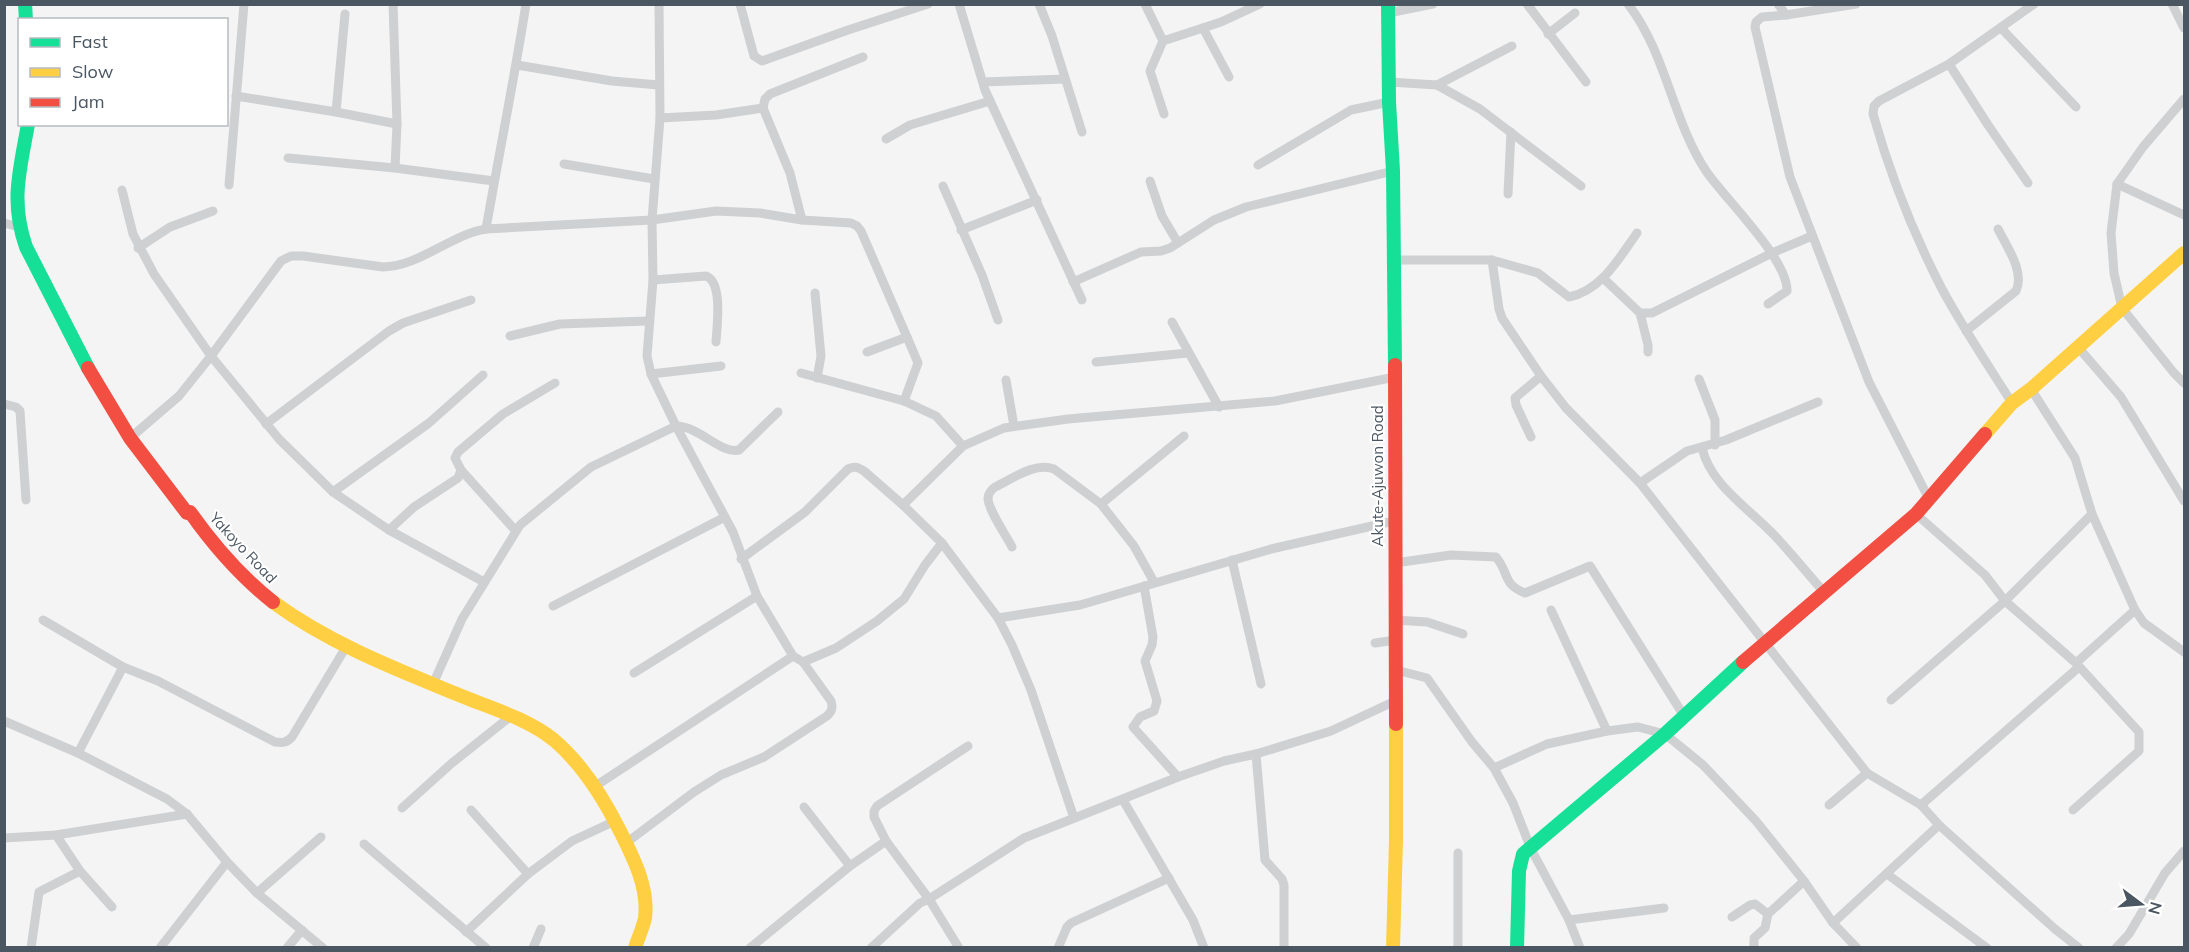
<svg xmlns="http://www.w3.org/2000/svg" width="2189" height="952" viewBox="0 0 2189 952" font-family="Mulish,sans-serif">
  <rect width="100%" height="100%" fill="#f4f4f4"/>
  <g fill="none" stroke-linecap="round" stroke-linejoin="round">
    <g stroke="#ced0d2" stroke-width="9">
      <polyline points="393,4 397,124 395,168"/>
      <polyline points="659,4 660,118 652,220 653,280 647,356 651,374 676,426 733,532 757,596 793,656"/>
      <polyline points="740,4 754,56 762,61 848,30 928,4"/>
      <polyline points="959,4 985,90 1082,300"/>
      <polyline points="1039,4 1052,36 1082,132"/>
      <polyline points="1145,4 1163,41"/>
      <polyline points="1527,4 1586,82"/>
      <path d="M 1628,4 C 1666,53 1672,119 1706,171 C 1725,199 1788,259 1787,291 L 1768,304"/>
      <polyline points="1778,4 1786,15"/>
      <polyline points="1856,4 1786,15 1762,17 1756,22 1755,27 1790,177 1869,382 1929,499"/>
      <polyline points="2172,4 2184,28"/>
      <polyline points="1388,13 1433,4"/>
      <polyline points="1203,28 1229,77"/>
      <polyline points="2002,29 2076,107"/>
      <polyline points="1548,34 1575,13"/>
      <polyline points="1949,64 1988,125 2028,183"/>
      <polyline points="517,65 612,81 659,85"/>
      <polyline points="983,82 1065,79"/>
      <polyline points="1389,82 1437,85 1512,46"/>
      <polyline points="1437,85 1480,109 1581,186"/>
      <polyline points="236,96 336,112 397,124"/>
      <polyline points="2184,99 2143,147 2117,184 2111,233 2114,273 2122,308 2174,373 2184,383"/>
      <polyline points="336,112 345,14"/>
      <polyline points="1164,114 1150,71 1163,41 1221,22 1260,4"/>
      <polyline points="660,118 716,115 763,108"/>
      <polyline points="886,139 910,125 990,101"/>
      <polyline points="288,158 395,168 494,181"/>
      <polyline points="564,164 654,179"/>
      <polyline points="1258,165 1351,110 1389,102"/>
      <polyline points="1150,181 1162,216 1178,243"/>
      <polyline points="2117,184 2184,215"/>
      <polyline points="229,185 244,4"/>
      <polyline points="943,186 982,275 998,320"/>
      <polyline points="122,190 133,234 154,274 211,356 279,439 333,492 389,530 484,582"/>
      <polyline points="1508,194 1511,132"/>
      <polyline points="802,220 790,173 763,108 765,99 770,94 863,57"/>
      <polyline points="4,223 19,227"/>
      <path d="M 486,229 C 499,154 514,80 526,4"/>
      <polyline points="961,230 1037,200"/>
      <polyline points="138,248 170,227 213,211"/>
      <path d="M 1393,260 L 1492,260 L 1538,273 L 1569,297 C 1601,291 1620,257 1637,233"/>
      <polyline points="1492,260 1499,309 1502,318 1541,376 1566,408 1640,483 1867,773 1921,805 1939,825 2055,929 2079,948"/>
      <polyline points="1603,278 1640,313 1652,313 1772,253 1812,236"/>
      <path d="M 653,280 L 706,276 C 723,282 717,326 716,342"/>
      <polyline points="1073,282 1141,252 1161,251 1170,248 1214,220 1246,207 1393,171"/>
      <polyline points="815,293 821,356 817,378"/>
      <polyline points="1640,313 1648,345 1648,352"/>
      <polyline points="1172,322 1219,407"/>
      <path d="M 1966,331 L 2016,291 C 2025,272 2007,247 1998,229"/>
      <polyline points="510,336 560,324 648,321"/>
      <polyline points="2077,346 2121,397 2184,501"/>
      <polyline points="1096,362 1188,353"/>
      <polyline points="801,373 904,401 936,416 963,446"/>
      <polyline points="651,374 721,366"/>
      <polyline points="1699,379 1715,420 1715,445"/>
      <polyline points="1006,380 1014,426"/>
      <polyline points="2031,389 2075,458 2092,514 2135,610 2144,623 2184,652"/>
      <polyline points="904,401 918,363 907,337"/>
      <path d="M 2012,403 C 1988,365 1963,328 1942,289 C 1913,233 1890,174 1873,114 L 1874,106 L 1879,101 L 1949,64 L 2034,4"/>
      <polyline points="4,404 16,407 20,411 26,500"/>
      <polyline points="266,424 389,331 403,323 471,300"/>
      <polyline points="1531,437 1516,405 1515,398 1541,376"/>
      <path d="M 130,438 L 179,396 L 211,356 L 281,261 L 291,256 L 303,256 L 383,267 C 420,266 450,235 486,229 L 652,220 L 716,211 L 760,213 L 802,220 L 851,223 L 857,226 L 861,231 L 907,337 L 867,352"/>
      <path d="M 1702,448 C 1711,486 1750,509 1775,536 C 1792,554 1808,574 1824,592"/>
      <polyline points="461,470 515,530"/>
      <polyline points="1640,483 1687,451 1726,440 1818,402"/>
      <polyline points="333,492 429,423 483,375"/>
      <polyline points="1101,504 1184,436"/>
      <polyline points="903,505 963,446 1004,428 1068,419 1275,401 1395,377"/>
      <polyline points="1916,514 1985,575 2005,601 2076,663 2139,732 2139,751 2073,810"/>
      <polyline points="389,530 414,507 458,478 461,470 455,458 458,452 503,414 555,383"/>
      <path d="M 1012,547 C 1006,535 989,511 988,499 C 988,494 991,490 995,487 C 1012,479 1034,462 1054,469 L 1101,504 L 1134,546 L 1154,582"/>
      <path d="M 741,559 L 805,512 L 848,469 C 855,466 858,467 864,471 L 903,505 L 942,543 L 998,618 L 1012,645 L 1031,690 L 1074,818"/>
      <polyline points="1232,560 1261,684"/>
      <path d="M 1395,563 L 1451,555 L 1496,557 C 1510,574 1502,584 1525,593 L 1590,566 L 1684,716"/>
      <polyline points="1144,586 1153,637 1152,645 1145,661 1157,701 1154,711 1140,717 1133,727 1178,777"/>
      <polyline points="553,606 725,517"/>
      <polyline points="1551,610 1607,731"/>
      <polyline points="998,618 1080,605 1271,549 1394,521"/>
      <path d="M 43,620 L 123,667 L 158,681 L 275,742 C 283,743 286,743 292,737 L 346,647"/>
      <polyline points="1395,620 1427,622 1463,634"/>
      <polyline points="1375,643 1396,640"/>
      <polyline points="803,662 836,648 877,621 904,599 925,565 942,543"/>
      <polyline points="2076,663 2135,610"/>
      <polyline points="1396,670 1427,678 1472,742 1494,768 1513,803 1531,849 1569,920 1580,948"/>
      <polyline points="634,673 757,596"/>
      <path d="M 433,684 L 462,619 L 520,525 L 591,467 L 676,426 C 699,426 720,454 739,450 L 778,412"/>
      <polyline points="1891,700 2005,601 2092,514"/>
      <polyline points="4,721 78,753 167,799 187,814 227,862 257,893 323,948"/>
      <polyline points="78,753 123,667"/>
      <polyline points="1256,754 1265,860 1282,879 1284,885 1284,948"/>
      <polyline points="1494,768 1547,744 1607,731 1638,727 1665,734 1703,765 1756,821 1804,881 1833,923 1857,948"/>
      <path d="M 594,787 L 793,656 L 803,662 L 831,701 C 833,708 832,711 827,716 L 764,757 L 721,775 L 694,792 L 626,843"/>
      <polyline points="1123,800 1193,920 1204,948"/>
      <polyline points="1829,805 1867,773"/>
      <polyline points="1921,805 2079,667"/>
      <polyline points="804,807 850,866"/>
      <polyline points="402,808 452,763 511,716"/>
      <polyline points="471,810 528,874"/>
      <polyline points="56,835 80,871 112,907"/>
      <polyline points="4,838 56,835 187,814"/>
      <polyline points="364,844 486,948"/>
      <polyline points="1887,874 1987,948"/>
      <polyline points="257,893 321,837"/>
      <polyline points="1732,917 1750,905 1755,904 1768,914"/>
      <polyline points="1569,920 1664,908"/>
      <polyline points="1833,923 1939,825"/>
      <polyline points="466,932 528,874 572,841 615,821"/>
      <polyline points="31,948 39,892 80,871"/>
      <polyline points="160,948 227,862"/>
      <polyline points="287,948 302,930"/>
      <polyline points="533,948 541,929"/>
      <polyline points="750,948 850,866 886,841"/>
      <polyline points="871,948 920,903 929,899 1024,838 1178,777 1224,761 1256,754 1331,731 1395,701"/>
      <polyline points="959,948 929,899 886,841 874,817 874,811 877,806 968,746"/>
      <polyline points="1058,948 1067,927 1071,923 1169,878"/>
      <polyline points="1458,948 1458,853"/>
      <polyline points="1754,948 1754,938 1765,928 1768,914 1804,881"/>
      <polyline points="2116,948 2129,934 2165,873 2184,851"/>
    </g>
    <g stroke="#16e098" stroke-width="14">
      <polyline points="25,4 26,20"/>
      <polyline points="1388,4 1389,102 1393,171 1395,365"/>
      <path d="M 28,124 C 20,170 10,201 26,247 L 88,368"/>
      <polyline points="1517,948 1519,871 1523,854 1665,734 1743,662"/>
    </g>
    <g stroke="#ffcf43" stroke-width="14">
      <polyline points="1985,434 2012,403 2031,389 2184,253"/>
      <path d="M 273,602 C 330,644 398,670 464,697 C 493,709 528,719 554,740 C 581,763 604,799 620,831 C 633,857 649,888 645,918 C 643,928 638,938 635,948"/>
      <polyline points="1393,948 1396,840 1396,724"/>
    </g>
    <g stroke="#f24e42" stroke-width="14">
      <polyline points="1395,365 1396,724"/>
      <path d="M 88,368 L 130,438 L 187,513 L 190,512 C 214,546 240,576 273,602"/>
      <polyline points="1743,662 1916,514 1985,434"/>
    </g>
  </g>
  <g text-anchor="middle" stroke-width="4.5" stroke-linejoin="round" paint-order="stroke">
    <g font-size="15" fill="#4a5661" stroke="#fff">
      <text transform="translate(1378 476) rotate(-90)" y="5">Akute-Ajuwon Road</text>
      <text transform="translate(243 548) rotate(47)" y="5">Yakoyo Road</text>
    </g>
  </g>
  <rect width="2189" height="952" fill="none" stroke="#4a5661" stroke-width="12"/>
  <rect x="18" y="18" width="210" height="108" fill="#ffffff" stroke="#b7bbc0" stroke-width="1.5"/>
  <rect x="30" y="38" width="30" height="9" fill="#16e098" stroke="#b7bbc0" stroke-width="1.5"/>
  <text x="72" y="48" font-size="18" fill="#4a5661">Fast</text>
  <rect x="30" y="68" width="30" height="9" fill="#ffcf43" stroke="#b7bbc0" stroke-width="1.5"/>
  <text x="72" y="78" font-size="18" fill="#4a5661">Slow</text>
  <rect x="30" y="98" width="30" height="9" fill="#f24e42" stroke="#b7bbc0" stroke-width="1.5"/>
  <text x="72" y="108" font-size="18" fill="#4a5661">Jam</text>
  <g transform="translate(2141 904) rotate(106)" stroke="#ffffff" stroke-width="4.5" paint-order="stroke">
  <path d="M0-4.5L10 22L0 15L-10 22Z" fill="#4a5661"/>
  <text y="-9" font-size="16" font-weight="bold" text-anchor="middle" fill="#4a5661">N</text>
  </g>
</svg>
